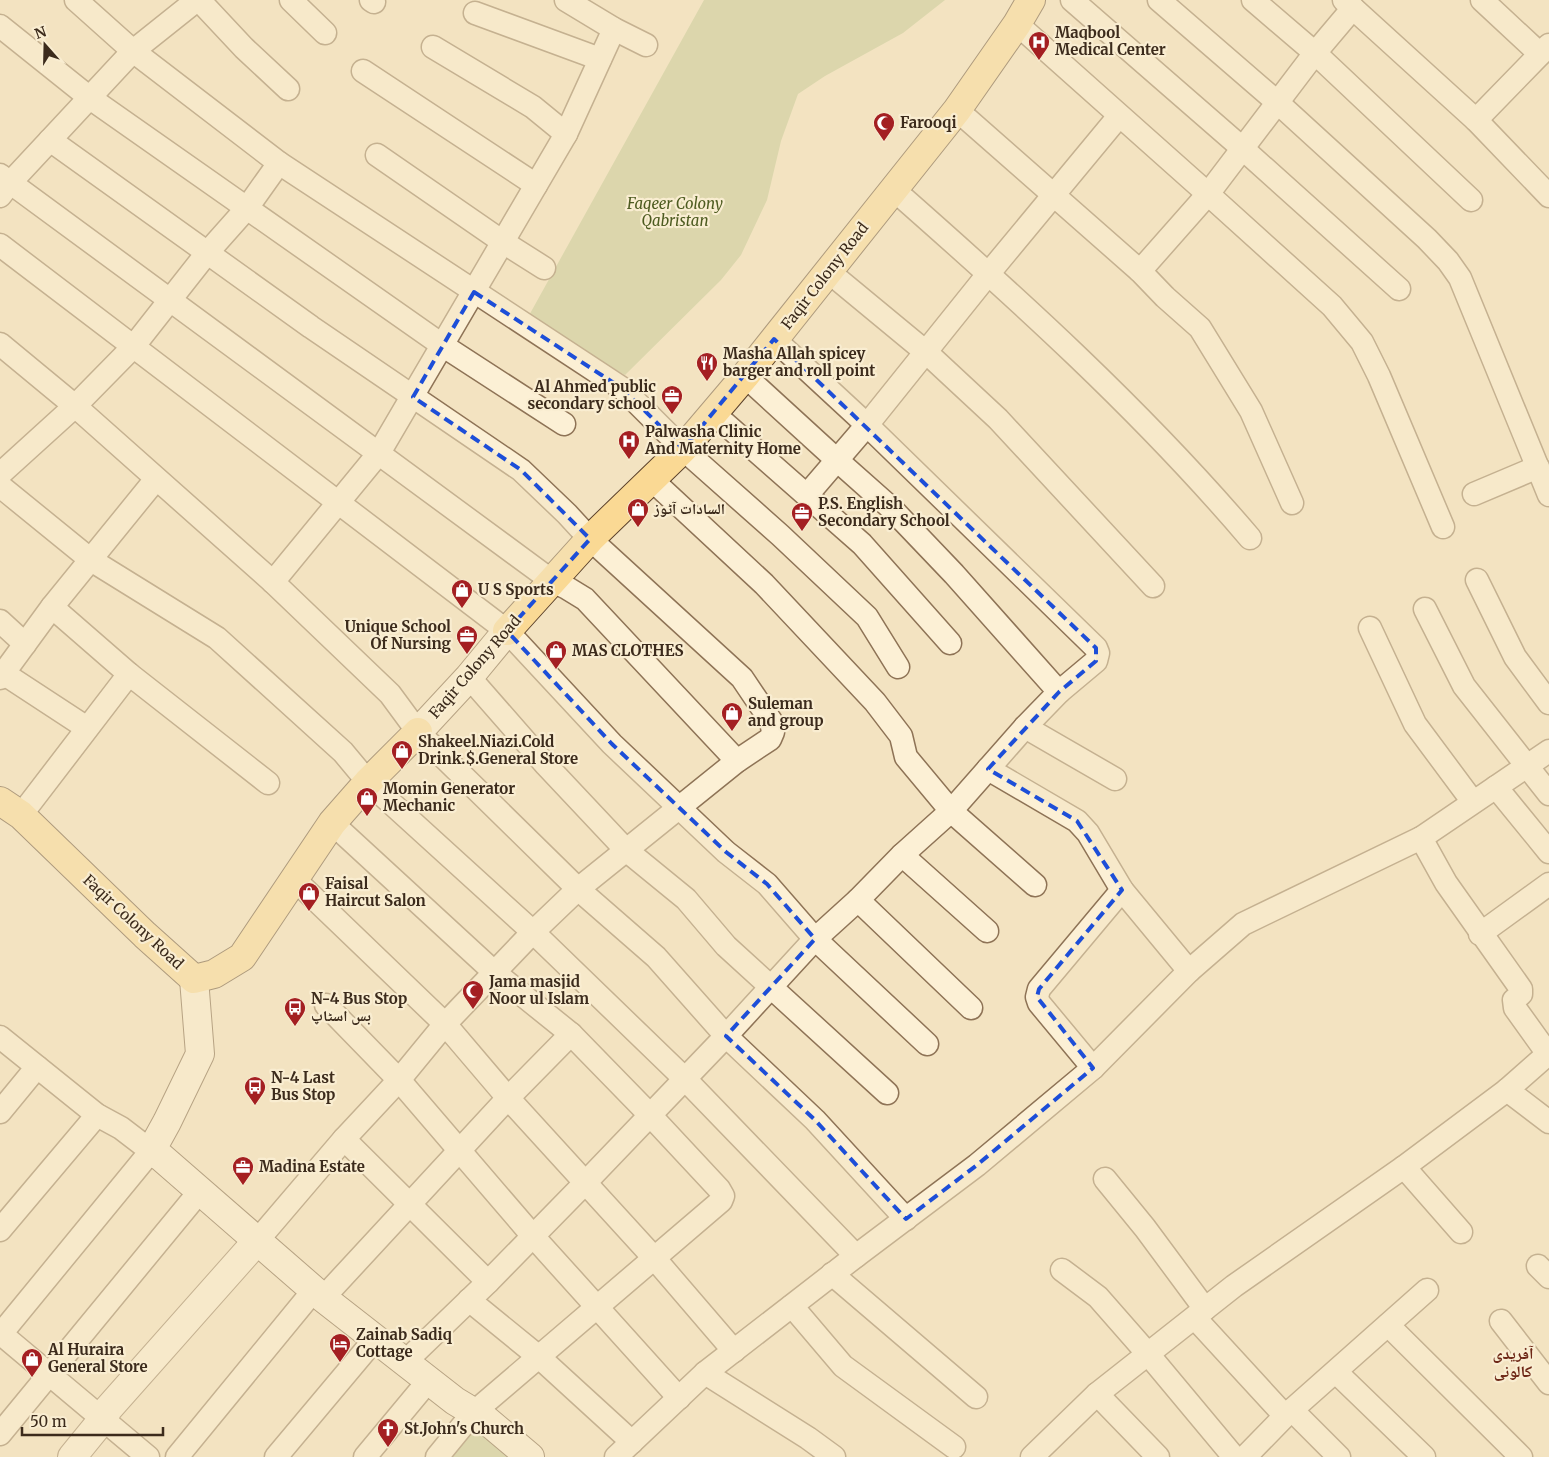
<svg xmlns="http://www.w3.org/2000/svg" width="1549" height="1457" viewBox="0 0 1549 1457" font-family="Merriweather,'Noto Naskh Arabic',serif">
  <rect width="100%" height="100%" fill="#f3e3c1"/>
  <g fill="#c0c693">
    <polygon points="704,0 945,0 903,33 825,76 798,94 781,141 767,200 741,255 721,280 625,375 527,319"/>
    <polygon points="477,1419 521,1457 447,1457"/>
  </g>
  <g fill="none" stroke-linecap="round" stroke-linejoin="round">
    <g stroke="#8e7356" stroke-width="25">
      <g id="minor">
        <polyline points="76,0 133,51 279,163 623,389 683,449 780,535 867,617 898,667"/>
        <polyline points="199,0 244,48 288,89"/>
        <polyline points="291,0 325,33"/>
        <polyline points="371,0 374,2"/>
        <polyline points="566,0 614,29 646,45"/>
        <polyline points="1072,0 1242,148 1399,289"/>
        <polyline points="1159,0 1277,102 1427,239 1448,261 1460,278 1549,495"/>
        <polyline points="1253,0 1315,53 1471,200"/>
        <polyline points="1344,0 1476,120 1549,196"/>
        <polyline points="1482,0 1540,54"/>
        <polyline points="475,13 600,59"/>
        <polyline points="1017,24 1208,194 1332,306 1362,342 1379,376 1443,527"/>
        <polyline points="0,26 90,98 442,345 564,424"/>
        <polyline points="433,47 533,107 566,134"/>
        <polyline points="363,71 536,185"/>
        <polyline points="957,110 1140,271 1165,297 1200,328 1251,411 1292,503"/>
        <polyline points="1476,120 1549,45"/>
        <polyline points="50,140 311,327 521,470 567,514 590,539 742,678 771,721 773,732 770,739 737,761 578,889 533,932 445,1024 399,1080 344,1139 257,1241"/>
        <polyline points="377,155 503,242 544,268"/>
        <polyline points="0,175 552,581 567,588 585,599 737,761"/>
        <path d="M 893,189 C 1018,299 1142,411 1250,538"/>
        <polyline points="0,196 10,183 133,51 197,0"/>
        <polyline points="0,245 507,631 612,744 726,852 767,884 815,939 927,1044"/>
        <polyline points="1140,271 1208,194 1315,53 1353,8"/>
        <polyline points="829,272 927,353 998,419 1153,586"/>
        <polyline points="0,344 75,406 273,582 390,694 418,732 578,889 656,957 726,1036 815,1120 906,1219"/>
        <polyline points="745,376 838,461 891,508 954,574 1059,692"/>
        <polyline points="713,413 862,544 950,643"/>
        <polyline points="0,474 75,406 133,347 207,253 247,208 279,163"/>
        <polyline points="652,480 764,584 875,702 901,736 906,757 951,811 1035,885"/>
        <polyline points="0,486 91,560 217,638 343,752 368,782 533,932 685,1079 856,1256"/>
        <polyline points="1474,494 1538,467"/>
        <polyline points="807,495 867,425 989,273 1119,116"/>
        <polyline points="1477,580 1515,657 1549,703"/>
        <polyline points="273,582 379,453 566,134 614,29"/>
        <polyline points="52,607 129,674 268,783"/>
        <polyline points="1425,609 1464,686 1549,794"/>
        <polyline points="0,621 25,644"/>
        <polyline points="1370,628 1415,724 1473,802"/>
        <polyline points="3,673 87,728"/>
        <polyline points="469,677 546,765 626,850 686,899 726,946 887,1093"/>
        <polyline points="0,678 52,607 156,479"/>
        <polyline points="1025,727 1115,779"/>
        <polyline points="988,769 1077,821 1088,833 1122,890 1189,971"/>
        <polyline points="1496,787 1549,852"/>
        <polyline points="21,815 129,674"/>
        <polyline points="332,823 494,972 571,1034 650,1115 719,1189 723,1196 721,1201 473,1413 437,1457"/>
        <polyline points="1421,838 1446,883 1521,989 1521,994 1514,1000 1515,1008 1548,1054"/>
        <polyline points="902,855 987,931"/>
        <polyline points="294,879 445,1024 508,1098 655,1259 734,1351"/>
        <polyline points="858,900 971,1008"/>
        <polyline points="1480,934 1549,884"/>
        <polyline points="326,1005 399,1080 532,1235 679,1398"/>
        <polyline points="0,1037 97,1115 121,1128 151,1151 0,1335"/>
        <polyline points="1093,1068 1039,1003 1037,997 1039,989 1122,890"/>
        <polyline points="1507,1090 1549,1122"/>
        <polyline points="0,1112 37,1067"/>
        <polyline points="344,1139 488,1282"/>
        <polyline points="1404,1167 1461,1232"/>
        <polyline points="1105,1179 1145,1228 1205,1309"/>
        <polyline points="0,1230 97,1115"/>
        <polyline points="1538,1266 1549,1277"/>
        <polyline points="1062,1270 1098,1297 1148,1354 1234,1457"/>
        <polyline points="832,1274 976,1397"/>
        <polyline points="323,1298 508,1098 571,1034"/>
        <polyline points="469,1300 539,1357 632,1442"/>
        <polyline points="792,1306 843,1366 954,1447"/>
        <polyline points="1195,1318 1285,1416"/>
        <polyline points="1501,1321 1549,1383"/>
        <polyline points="1388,1325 1521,1457"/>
        <polyline points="0,1333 148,1457"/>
        <polyline points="405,1362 488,1282 586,1182 726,1036 815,939 858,900 902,855 951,811 1025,727 1059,692 1096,661 1098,653 1096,648 867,425 774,339"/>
        <polyline points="1336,1372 1424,1457"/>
        <polyline points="705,1373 808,1438 834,1457"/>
        <polyline points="1097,1394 1158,1457"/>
        <polyline points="1292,1410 1339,1457"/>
        <polyline points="0,1434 200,1191"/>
        <polyline points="177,1457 314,1290"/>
        <polyline points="276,1457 375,1339"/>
        <polyline points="365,1457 429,1380"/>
        <polyline points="616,1457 705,1373 856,1256 977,1165 1093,1068 1189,971 1243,924 1421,838 1549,751"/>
        <polyline points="1032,1457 1097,1394 1234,1286 1404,1167 1507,1090 1549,1053"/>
        <polyline points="1245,1457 1285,1416 1427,1290"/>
      </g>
    </g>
    <g stroke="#8e7356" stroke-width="30">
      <polyline id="tertiary" points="72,1457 103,1419 108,1409 257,1241"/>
    </g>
    <g stroke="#705439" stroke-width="30">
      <g id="secondary">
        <polyline points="418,732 469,677 507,631"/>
        <polyline points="194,979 200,1054 167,1122 151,1151 161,1157 323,1298 455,1401 485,1419 530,1457"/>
      </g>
    </g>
    <g stroke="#5b412b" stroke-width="30">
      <g id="primary">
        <polyline points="507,631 590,539 683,449 745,376 957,110 1017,24 1031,0"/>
        <polyline points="0,801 21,815 145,935 194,979 214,974 242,957 332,823 368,782 418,732"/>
      </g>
    </g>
    <use href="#minor" stroke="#fcf0d5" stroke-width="22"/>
    <use href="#tertiary" stroke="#fcf0d5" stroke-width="28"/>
    <use href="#secondary" stroke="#fcf0d5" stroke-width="28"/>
    <use href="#primary" stroke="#fad994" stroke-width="28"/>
  </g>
  <path d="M0 0H1549V1457H0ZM 474,292 L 623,389 L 683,449 L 774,339 L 1096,648 L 1096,661 L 1059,692 L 988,769 L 1077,821 L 1122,890 L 1039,989 L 1037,997 L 1093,1068 L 977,1165 L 906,1219 L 815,1120 L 726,1036 L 815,939 L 767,884 L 726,852 L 612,744 L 507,631 L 590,539 L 521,470 L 413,397 Z" fill="#f3e3c1" fill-opacity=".55" fill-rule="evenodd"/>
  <path fill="none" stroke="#1d4ed8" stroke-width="4" stroke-dasharray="10 6" stroke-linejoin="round" d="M 474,292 L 623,389 L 683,449 L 774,339 L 1096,648 L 1096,661 L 1059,692 L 988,769 L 1077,821 L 1122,890 L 1039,989 L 1037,997 L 1093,1068 L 977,1165 L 906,1219 L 815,1120 L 726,1036 L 815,939 L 767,884 L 726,852 L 612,744 L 507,631 L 590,539 L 521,470 L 413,397 Z"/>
  <defs>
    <g id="hospital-pin" transform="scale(1.125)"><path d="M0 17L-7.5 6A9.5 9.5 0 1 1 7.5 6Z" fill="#a41f22" stroke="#f9edd1"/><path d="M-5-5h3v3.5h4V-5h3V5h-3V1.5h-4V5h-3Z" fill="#fff"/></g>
    <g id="mosque-pin" transform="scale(1.125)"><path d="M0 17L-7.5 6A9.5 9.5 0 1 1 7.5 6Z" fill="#a41f22" stroke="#f9edd1"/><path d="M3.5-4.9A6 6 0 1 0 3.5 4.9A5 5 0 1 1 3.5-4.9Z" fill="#fff"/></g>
    <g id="restaurant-pin" transform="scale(1.125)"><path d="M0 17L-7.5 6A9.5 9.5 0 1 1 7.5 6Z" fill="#a41f22" stroke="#f9edd1"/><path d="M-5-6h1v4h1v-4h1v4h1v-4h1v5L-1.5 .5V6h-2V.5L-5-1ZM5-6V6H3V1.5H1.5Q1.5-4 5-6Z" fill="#fff"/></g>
    <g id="office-pin" transform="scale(1.125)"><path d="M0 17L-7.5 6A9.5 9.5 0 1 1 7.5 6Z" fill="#a41f22" stroke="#f9edd1"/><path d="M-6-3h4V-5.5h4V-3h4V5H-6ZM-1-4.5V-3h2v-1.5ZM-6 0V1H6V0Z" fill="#fff"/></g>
    <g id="shop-pin" transform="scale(1.125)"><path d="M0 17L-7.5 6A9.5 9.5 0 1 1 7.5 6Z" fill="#a41f22" stroke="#f9edd1"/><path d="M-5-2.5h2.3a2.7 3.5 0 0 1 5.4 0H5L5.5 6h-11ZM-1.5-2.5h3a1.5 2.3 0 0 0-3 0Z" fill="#fff"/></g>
    <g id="bus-pin" transform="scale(1.125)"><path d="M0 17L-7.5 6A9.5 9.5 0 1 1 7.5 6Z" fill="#a41f22" stroke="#f9edd1"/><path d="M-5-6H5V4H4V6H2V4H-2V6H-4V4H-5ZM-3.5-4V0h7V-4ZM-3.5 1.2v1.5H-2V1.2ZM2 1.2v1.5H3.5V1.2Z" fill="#fff"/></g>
    <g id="hotel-pin" transform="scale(1.125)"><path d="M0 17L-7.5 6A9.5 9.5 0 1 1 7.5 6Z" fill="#a41f22" stroke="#f9edd1"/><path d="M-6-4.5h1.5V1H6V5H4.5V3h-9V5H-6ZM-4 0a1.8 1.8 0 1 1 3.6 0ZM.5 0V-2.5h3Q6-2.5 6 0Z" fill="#fff"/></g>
    <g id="church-pin" transform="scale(1.125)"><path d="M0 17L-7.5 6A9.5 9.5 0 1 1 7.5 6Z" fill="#a41f22" stroke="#f9edd1"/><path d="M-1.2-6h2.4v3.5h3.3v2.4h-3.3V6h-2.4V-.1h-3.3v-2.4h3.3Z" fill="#fff"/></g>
  </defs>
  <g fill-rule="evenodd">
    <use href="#hospital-pin" x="1039" y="42"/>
    <use href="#mosque-pin" x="884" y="123"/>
    <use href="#restaurant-pin" x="707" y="363"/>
    <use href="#office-pin" x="672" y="396"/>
    <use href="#hospital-pin" x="629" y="441"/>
    <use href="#shop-pin" x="638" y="509"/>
    <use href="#office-pin" x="802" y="513"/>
    <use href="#shop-pin" x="462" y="590"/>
    <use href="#office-pin" x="467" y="636"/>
    <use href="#shop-pin" x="556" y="651"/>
    <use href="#shop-pin" x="732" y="713"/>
    <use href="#shop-pin" x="402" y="751"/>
    <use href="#shop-pin" x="367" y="798"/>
    <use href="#shop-pin" x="309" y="893"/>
    <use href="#mosque-pin" x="473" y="991"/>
    <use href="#bus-pin" x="295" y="1008"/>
    <use href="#bus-pin" x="255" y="1087"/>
    <use href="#office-pin" x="243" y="1167"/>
    <use href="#hotel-pin" x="340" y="1344"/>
    <use href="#shop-pin" x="32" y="1359"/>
    <use href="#church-pin" x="388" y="1429"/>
  </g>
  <g text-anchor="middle" stroke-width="4.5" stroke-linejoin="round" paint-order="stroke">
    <g font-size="15" font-weight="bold" fill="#3c2b1c" stroke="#f9edd1" text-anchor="start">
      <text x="1055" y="38">Maqbool<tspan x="1055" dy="17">Medical Center</tspan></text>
      <text x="900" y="128">Farooqi</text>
      <text x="723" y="359">Masha Allah spicey<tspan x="723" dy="17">barger and roll point</tspan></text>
      <text x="656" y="392" text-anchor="end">Al Ahmed public<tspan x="656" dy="17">secondary school</tspan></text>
      <text x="645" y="437">Palwasha Clinic<tspan x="645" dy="17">And Maternity Home</tspan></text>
      <text x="818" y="509">P.S. English<tspan x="818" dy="17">Secondary School</tspan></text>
      <text x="654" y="514">السادات آٹوز</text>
      <text x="478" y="595">U S Sports</text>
      <text x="451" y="632" text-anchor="end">Unique School<tspan x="451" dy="17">Of Nursing</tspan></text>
      <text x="572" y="656">MAS CLOTHES</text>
      <text x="748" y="709">Suleman<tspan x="748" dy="17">and group</tspan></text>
      <text x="418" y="747">Shakeel.Niazi.Cold<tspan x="418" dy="17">Drink.$.General Store</tspan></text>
      <text x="383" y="794">Momin Generator<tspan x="383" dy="17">Mechanic</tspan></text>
      <text x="325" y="889">Faisal<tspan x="325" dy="17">Haircut Salon</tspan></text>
      <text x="489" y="987">Jama masjid<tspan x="489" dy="17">Noor ul Islam</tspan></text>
      <text x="311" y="1004">N-4 Bus Stop<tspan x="311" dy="17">بس اسٹاپ</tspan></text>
      <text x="271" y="1083">N-4 Last<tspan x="271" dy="17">Bus Stop</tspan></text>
      <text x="259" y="1172">Madina Estate</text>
      <text x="356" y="1340">Zainab Sadiq<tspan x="356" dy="17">Cottage</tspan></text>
      <text x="48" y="1355">Al Huraira<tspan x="48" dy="17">General Store</tspan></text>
      <text x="404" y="1434">St.John's Church</text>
    </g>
    <g font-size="15" font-style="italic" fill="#4d5b20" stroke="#f9edd1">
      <text x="675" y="209">Faqeer Colony<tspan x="675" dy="17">Qabristan</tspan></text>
    </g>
    <g font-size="15" fill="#3c2b1c" stroke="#f9edd1">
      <text transform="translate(825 276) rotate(-52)" y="5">Faqir Colony Road</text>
      <text transform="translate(475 667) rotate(-49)" y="5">Faqir Colony Road</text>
      <text transform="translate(133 922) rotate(43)" y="5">Faqir Colony Road</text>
    </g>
    <g font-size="16" font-weight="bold" fill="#6e2817" stroke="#f9edd1">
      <text x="1513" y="1359">آفریدی<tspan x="1513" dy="18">کالونی</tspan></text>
    </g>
  </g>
  <g transform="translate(45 45) rotate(340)" stroke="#f9edd1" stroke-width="4" paint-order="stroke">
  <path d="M0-4L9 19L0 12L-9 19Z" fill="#3c2b1c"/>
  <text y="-8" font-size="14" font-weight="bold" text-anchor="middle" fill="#3c2b1c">N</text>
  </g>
  <path d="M22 1427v8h141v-8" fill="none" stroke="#3c2b1c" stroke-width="2.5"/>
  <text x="30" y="1427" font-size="15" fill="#3c2b1c" stroke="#f9edd1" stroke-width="4" paint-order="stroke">50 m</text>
</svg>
